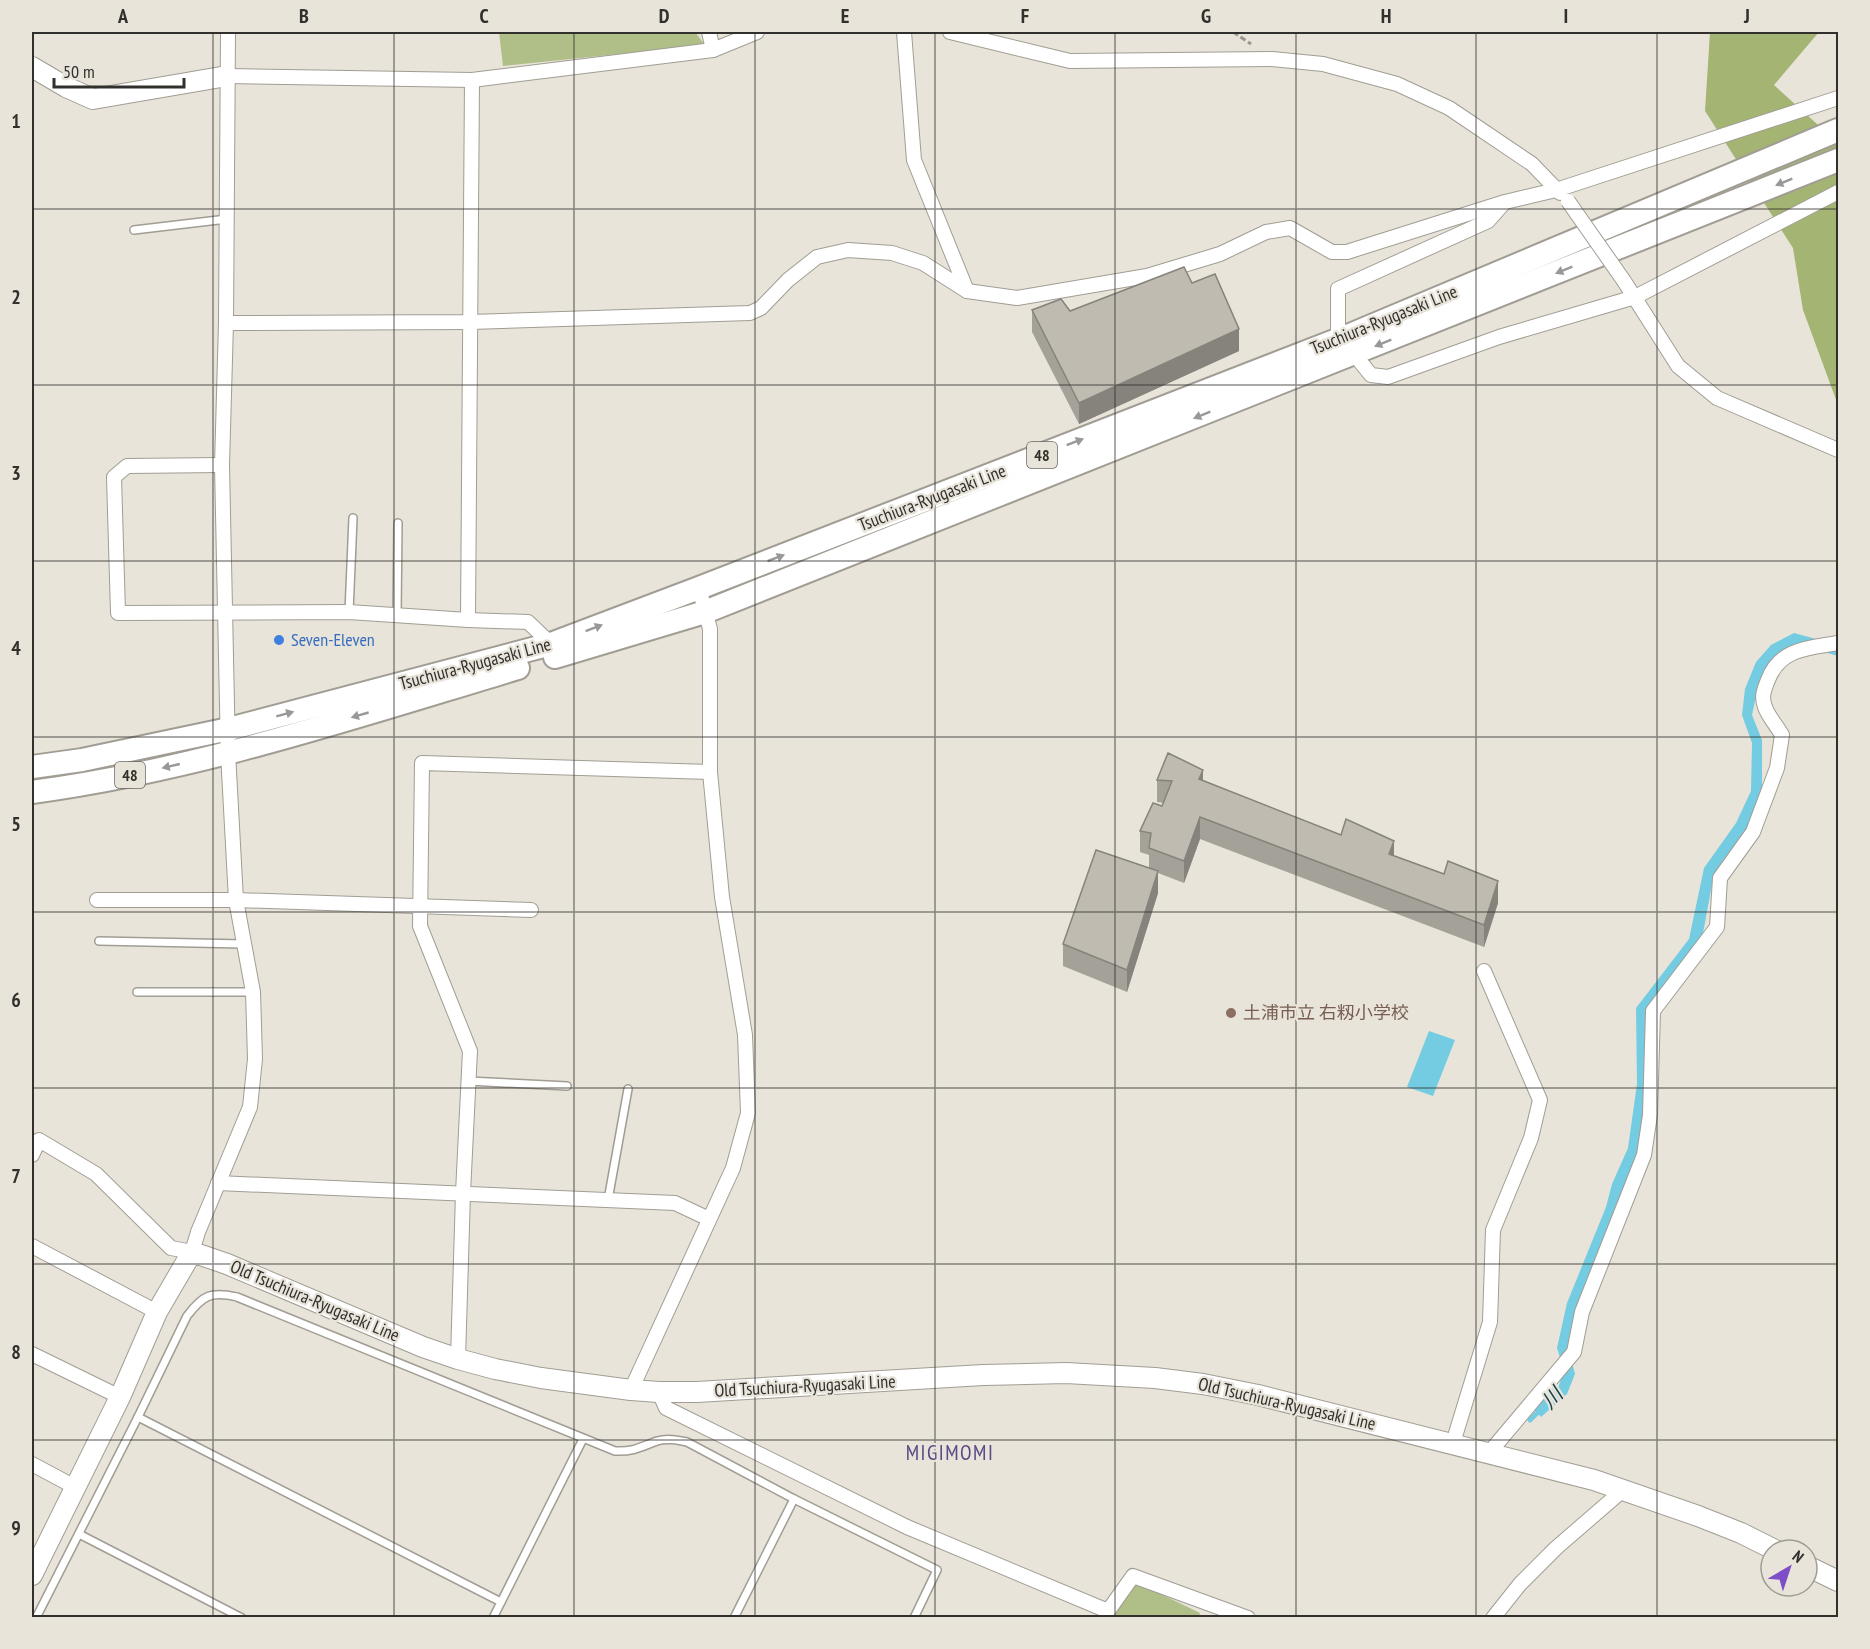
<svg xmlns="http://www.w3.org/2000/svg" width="1870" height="1649" viewBox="0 0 1870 1649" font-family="'PT Sans Narrow','Noto Sans JP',sans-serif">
  <rect width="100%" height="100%" fill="#e8e4da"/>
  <g fill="#b0bf87">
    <polygon points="499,32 695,32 705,45 503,66"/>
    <polygon points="1136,1582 1200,1613 1199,1617 1110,1618"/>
  </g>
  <polygon fill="#a4b573" points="1710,32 1819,32 1774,85 1838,143 1838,405 1803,310 1793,248 1705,111"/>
  <g fill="#73cce1">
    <polygon points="1794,633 1838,645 1838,656 1797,644 1777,655 1765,671 1757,692 1752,715 1762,740 1762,796 1748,828 1714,874 1701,944 1648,1010 1648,1084 1639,1151 1623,1190 1617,1213 1569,1351 1575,1374 1567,1394 1541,1417 1532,1407 1558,1388 1564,1370 1557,1348 1567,1303 1606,1207 1612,1184 1628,1148 1637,1084 1636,1008 1689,939 1704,868 1736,823 1751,791 1752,743 1742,715 1745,689 1756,662 1771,645"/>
    <polygon points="1429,1031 1455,1040 1433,1096 1407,1087"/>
  </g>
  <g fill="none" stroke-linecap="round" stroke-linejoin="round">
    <polyline stroke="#73cce1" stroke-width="5" points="1530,1420 1542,1408"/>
    <g stroke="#a19d94" stroke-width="10">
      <g id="lane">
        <polyline points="134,230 227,219"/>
        <polyline points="349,612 353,518"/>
        <polyline points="397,615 398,523"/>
        <polyline points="99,941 244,944"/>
        <polyline points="137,992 253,992"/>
        <polyline points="468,1081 567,1086"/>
        <polyline points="608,1200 628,1089"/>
        <polyline points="138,1417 501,1602"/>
        <polyline points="79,1534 242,1618"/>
        <path d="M 36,1618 L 138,1417 L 187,1316 C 203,1295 211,1291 237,1297 L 615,1451 C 633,1452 641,1447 657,1441 C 667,1438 677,1440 687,1442 L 794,1499 L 937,1570 L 914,1618"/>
        <polyline points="493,1618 583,1439"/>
        <polyline points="734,1618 794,1499"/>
      </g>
    </g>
    <g stroke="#a19d94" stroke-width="16">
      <g id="street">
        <polyline points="709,32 713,50"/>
        <polyline points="904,32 914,160 967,291"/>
        <polyline points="950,32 1070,61 1272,59 1323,64 1397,84 1449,108 1532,164 1560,193"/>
        <polyline points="227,76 472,80 713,50 757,32"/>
        <polyline points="1624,281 1678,366 1717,398 1838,450"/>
        <polyline points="226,323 470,322 750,313 761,308 788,280 817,257 848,250 892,253 923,263 967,291 1017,298 1147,276 1220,254 1266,232 1290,228 1332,252 1347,252 1505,202 1556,190 1838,98"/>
        <polyline points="1338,339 1338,289 1488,221 1503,204"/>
        <polyline points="1354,354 1371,375 1388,377 1499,337 1635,297 1838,192"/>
        <polyline points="222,465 127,466 114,477 118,613 349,612 468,620 472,80"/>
        <polyline points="468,620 528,622 551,644"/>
        <polyline points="97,900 236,900 531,910"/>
        <polyline points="32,1155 39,1140 96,1174 171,1248 192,1252 198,1232 250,1107 255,1059 253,992 236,900 228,753 222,465 226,323 228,32"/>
        <polyline points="218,1183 675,1203 709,1219"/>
        <polyline points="32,1246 157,1312"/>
        <polyline points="32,1354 120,1397"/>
        <polyline points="458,1359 463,1193 470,1051 420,926 422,763 710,772"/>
        <polyline points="631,1390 733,1168 748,1113 745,1035 722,897 710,772 710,629 699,588"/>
        <polyline points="659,1392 666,1408 907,1527 1108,1611 1133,1576 1248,1618"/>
        <polyline points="1453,1443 1490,1322 1493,1230 1531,1138 1540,1100 1484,971"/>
        <path d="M 1489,1453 L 1574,1352 L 1582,1312 L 1644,1155 L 1650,1115 L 1653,1011 L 1717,927 L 1720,878 L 1753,832 L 1777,768 L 1782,735 C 1777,726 1768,716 1765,707 C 1761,696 1764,690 1768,680 C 1780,648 1809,648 1838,643"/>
        <polyline points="32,1464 75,1487"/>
        <polyline points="1493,1618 1520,1584 1556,1548 1623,1490"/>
      </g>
    </g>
    <g stroke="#a19d94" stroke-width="22">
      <g id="secondary">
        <polyline points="32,67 66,87 93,99 227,76"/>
        <polyline points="1807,1566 1838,1581"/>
        <polyline points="32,1575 120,1397 157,1312 192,1252 227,1264 423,1347 458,1359 495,1369 541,1378 631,1390 659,1392 697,1392 983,1375 1066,1373 1155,1378 1203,1384 1258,1395 1594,1480 1698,1516 1741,1533 1775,1550"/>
      </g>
    </g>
    <g stroke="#a19d94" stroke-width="26">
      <g id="primary">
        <polyline points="555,657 705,612 1838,160"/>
        <polyline points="32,767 82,760 229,729 551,644 699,588 1355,333 1838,130"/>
        <path d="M 32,792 C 197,770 358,716 518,668"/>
      </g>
    </g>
    <polyline stroke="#99968f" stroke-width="3" stroke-dasharray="6 3" stroke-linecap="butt" points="1233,32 1251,44"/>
    <use href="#lane" stroke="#fff" stroke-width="7"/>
    <use href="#street" stroke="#fff" stroke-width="14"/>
    <use href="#secondary" stroke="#fff" stroke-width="20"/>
    <use href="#primary" stroke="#fff" stroke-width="22"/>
    <g stroke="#a19d94" stroke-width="16" stroke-linecap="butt">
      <polyline id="street-bridge" points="1568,201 1624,281"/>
    </g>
    <use href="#street-bridge" stroke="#fff" stroke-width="14"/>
  </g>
  <g fill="#a4a198">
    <polygon points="1192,283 1239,351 1079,424 1032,332 1032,310 1070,311"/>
    <polygon points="1157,780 1203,781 1394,856 1498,903 1484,947 1200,839 1184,883 1158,873 1158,893 1127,992 1063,966 1063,944 1149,868 1149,855 1140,852 1140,831 1162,806 1164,803 1157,802"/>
  </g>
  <g fill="#86837c">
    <polygon points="1239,329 1239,351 1079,424 1079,403"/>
    <polygon points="1203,770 1203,792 1199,779"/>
    <polygon points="1200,817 1200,839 1184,883 1184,861"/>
    <polygon points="1394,841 1394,862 1389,854"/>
    <polygon points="1158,871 1158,893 1127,992 1127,970"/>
    <polygon points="1498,881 1498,903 1484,947 1484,925"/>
  </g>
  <g fill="#bfbbb1" stroke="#86837c" stroke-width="1.5">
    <polygon points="1184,267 1192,283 1215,274 1239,329 1079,403 1032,310 1061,299 1070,311"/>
    <polygon points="1168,753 1203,770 1199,779 1341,835 1346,819 1394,841 1389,854 1444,874 1448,861 1498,881 1484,925 1200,817 1184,861 1149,848 1151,833 1140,831 1153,803 1162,806 1172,781 1157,780"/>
    <polygon points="1096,850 1158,871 1127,970 1063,944"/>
  </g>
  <defs><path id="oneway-solid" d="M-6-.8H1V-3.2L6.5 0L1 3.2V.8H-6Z" transform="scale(1.5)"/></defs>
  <g fill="#989896">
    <use href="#oneway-solid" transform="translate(1784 182) rotate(158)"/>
    <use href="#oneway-solid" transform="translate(1564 270) rotate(158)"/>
    <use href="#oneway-solid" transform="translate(1383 343) rotate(158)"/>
    <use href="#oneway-solid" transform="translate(1202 415) rotate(158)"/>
    <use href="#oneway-solid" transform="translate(1075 442) rotate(-21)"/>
    <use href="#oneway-solid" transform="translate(776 558) rotate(-21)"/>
    <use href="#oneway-solid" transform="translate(594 628) rotate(-21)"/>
    <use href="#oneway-solid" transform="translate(285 714) rotate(-15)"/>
    <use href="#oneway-solid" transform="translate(360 715) rotate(164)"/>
    <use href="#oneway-solid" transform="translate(171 766) rotate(167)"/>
  </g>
  <path fill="none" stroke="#32302d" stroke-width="1.5" stroke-opacity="0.55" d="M 213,32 L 213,1618M 394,32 L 394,1618M 574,32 L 574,1618M 755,32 L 755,1618M 935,32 L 935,1618M 1115,32 L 1115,1618M 1296,32 L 1296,1618M 1476,32 L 1476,1618M 1657,32 L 1657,1618M 32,209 L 1838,209M 32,385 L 1838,385M 32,561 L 1838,561M 32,737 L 1838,737M 32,912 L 1838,912M 32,1088 L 1838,1088M 32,1264 L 1838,1264M 32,1440 L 1838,1440"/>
  <circle fill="#3f7fe0" stroke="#e8e4da" stroke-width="2" cx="279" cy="640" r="6"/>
  <circle fill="#8d6e63" stroke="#e8e4da" stroke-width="2" cx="1231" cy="1013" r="6"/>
  <g text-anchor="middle" stroke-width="4.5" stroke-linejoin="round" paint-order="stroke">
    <g fill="#e8e4da" stroke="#696661" stroke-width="1.5">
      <rect x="1027" y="442" width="30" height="26" rx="4.5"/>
      <rect x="115" y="762" width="30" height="26" rx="4.5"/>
    </g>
    <g font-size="16" font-weight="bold" fill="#32302d">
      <text x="1042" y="461">48</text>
      <text x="130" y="781">48</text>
    </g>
    <g font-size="18" fill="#32302d" stroke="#e8e4da">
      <text transform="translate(1384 320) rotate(-22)" y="6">Tsuchiura-Ryugasaki Line</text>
      <text transform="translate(932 498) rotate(-21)" y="6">Tsuchiura-Ryugasaki Line</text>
      <text transform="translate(475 664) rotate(-15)" y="6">Tsuchiura-Ryugasaki Line</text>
      <text transform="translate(315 1301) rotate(23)" y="6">Old Tsuchiura-Ryugasaki Line</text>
      <text transform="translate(805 1386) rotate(-3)" y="6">Old Tsuchiura-Ryugasaki Line</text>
      <text transform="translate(1287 1404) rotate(13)" y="6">Old Tsuchiura-Ryugasaki Line</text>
    </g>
    <g font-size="18" fill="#366cbe" stroke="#e8e4da" text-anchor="start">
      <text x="291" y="646">Seven-Eleven</text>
    </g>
    <g font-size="18" fill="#785e54" stroke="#e8e4da" text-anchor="start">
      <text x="1243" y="1019">土浦市立 右籾小学校</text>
    </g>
    <g font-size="20" font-style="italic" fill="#18424b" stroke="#e8e4da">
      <text transform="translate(1552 1398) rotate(-47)" y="7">川</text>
    </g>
    <g font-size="21" letter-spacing="1.5" fill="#5e4987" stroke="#e8e4da">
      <text x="950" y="1460">MIGIMOMI</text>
    </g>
  </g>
  <rect width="1870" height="1649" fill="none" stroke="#e8e4da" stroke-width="66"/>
  <g transform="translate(1789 1568) rotate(39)"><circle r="28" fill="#e8e4da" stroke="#9f9c95" stroke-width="1.5"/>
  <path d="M0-4.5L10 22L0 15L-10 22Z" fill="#7d4ec7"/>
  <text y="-9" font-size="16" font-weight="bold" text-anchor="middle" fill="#32302d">N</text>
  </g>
  <path d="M54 78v9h130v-9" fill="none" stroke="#32302d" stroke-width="3"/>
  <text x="63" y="78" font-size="18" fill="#32302d" stroke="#e8e4da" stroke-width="4.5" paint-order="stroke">50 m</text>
  <rect x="33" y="33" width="1804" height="1583" fill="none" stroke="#32302d" stroke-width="2"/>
  <g font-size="20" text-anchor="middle" font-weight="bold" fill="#32302d">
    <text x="123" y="23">A</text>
    <text x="304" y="23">B</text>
    <text x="484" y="23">C</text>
    <text x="664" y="23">D</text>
    <text x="845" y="23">E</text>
    <text x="1025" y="23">F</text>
    <text x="1206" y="23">G</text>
    <text x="1386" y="23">H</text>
    <text x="1566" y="23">I</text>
    <text x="1747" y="23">J</text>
    <text x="16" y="128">1</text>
    <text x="16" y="304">2</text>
    <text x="16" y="480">3</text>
    <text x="16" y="655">4</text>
    <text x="16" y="831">5</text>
    <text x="16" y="1007">6</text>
    <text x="16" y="1183">7</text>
    <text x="16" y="1359">8</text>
    <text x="16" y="1535">9</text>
  </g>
</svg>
